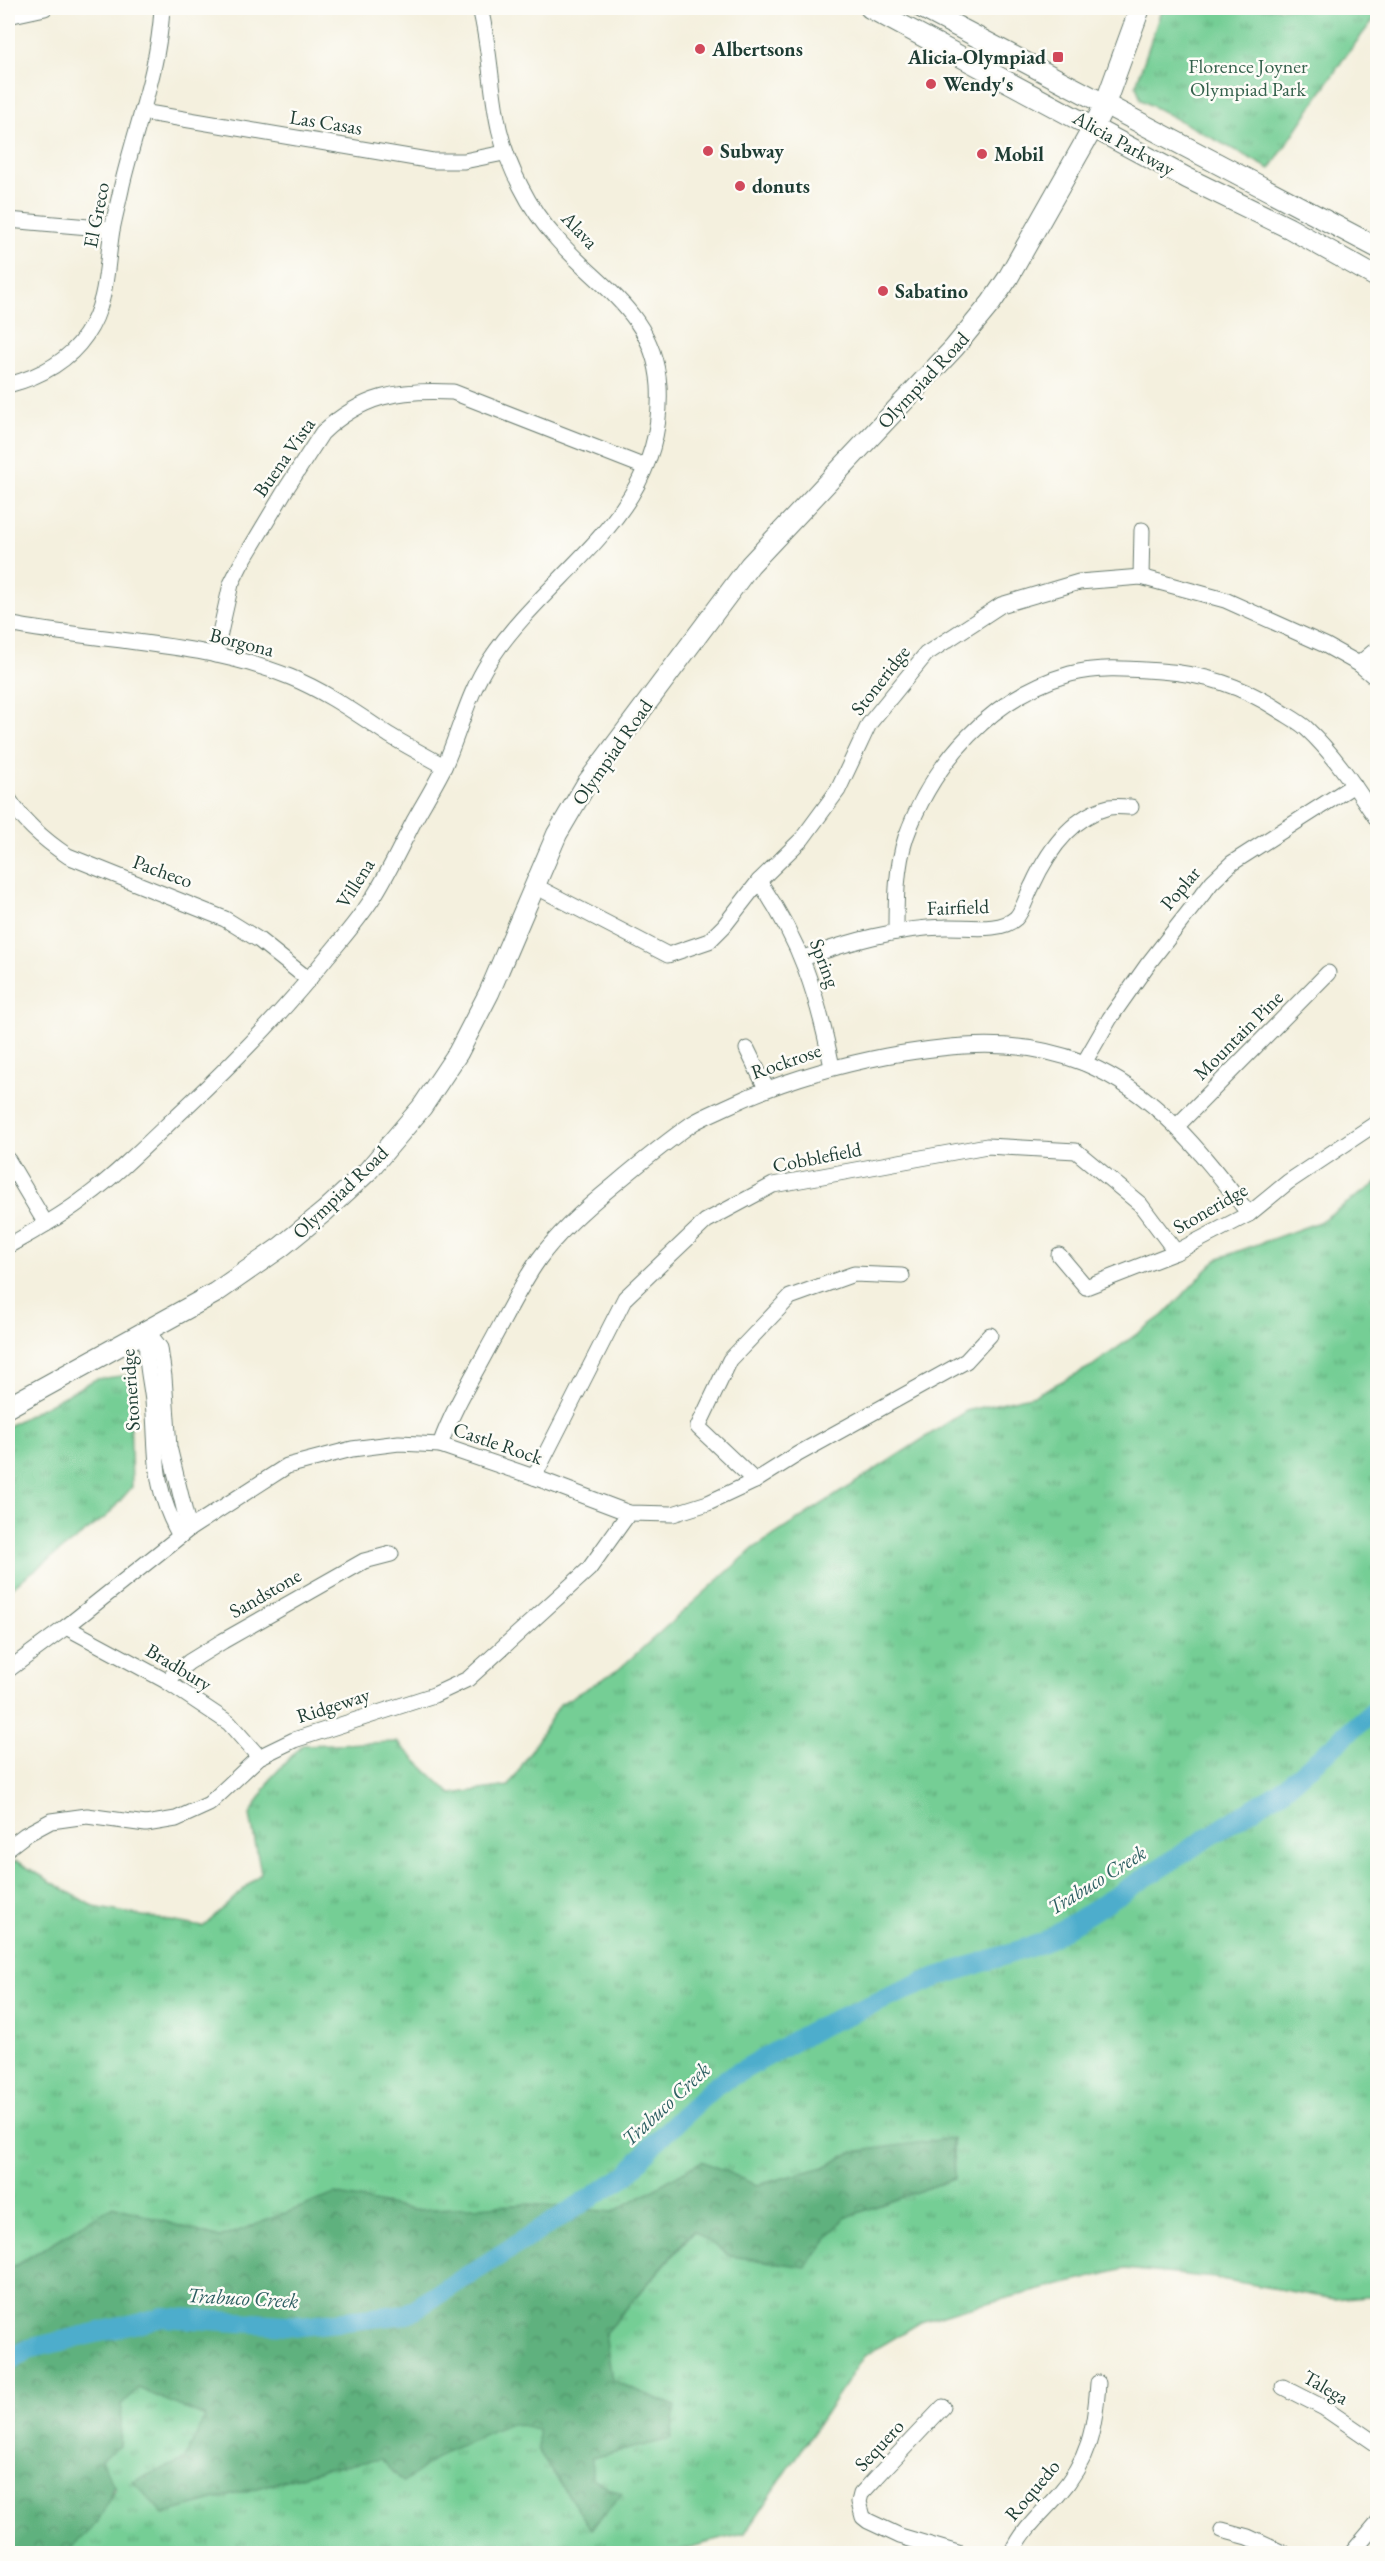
<svg xmlns="http://www.w3.org/2000/svg" width="1385" height="2561" viewBox="0 0 1385 2561" font-family="'EB Garamond',serif">
  <defs>
    <pattern id="forest-crowns" width="20" height="18" patternUnits="userSpaceOnUse" patternTransform="scale(1.5)"><rect width="20" height="18" fill="#5fb17e"/><path d="M2 6a3 3 0 1 1 6 0M12 15a3 3 0 1 1 6 0" fill="none" stroke="#4e9168"/></pattern>
    <pattern id="park-tufts" width="24" height="20" patternUnits="userSpaceOnUse" patternTransform="scale(1.5)"><rect width="24" height="20" fill="#74ce95"/><path d="M3 7l-1-3M5 7V3M7 7l1-3M15 17l-1-3M17 17v-4M19 17l1-3" fill="none" stroke="#5fa87a"/></pattern>
  </defs>
  <rect width="100%" height="100%" fill="#fdfcf7"/>
  <filter id="ink" filterUnits="userSpaceOnUse"><feTurbulence type="fractalNoise" baseFrequency=".0167" numOctaves="2"/><feDisplacementMap in="SourceGraphic" scale="12" xChannelSelector="R" yChannelSelector="G"/><feConvolveMatrix kernelMatrix="1 2 1 2 8 2 1 2 1" color-interpolation-filters="sRGB"/></filter>
  <filter id="wash" filterUnits="userSpaceOnUse"><feTurbulence type="fractalNoise" baseFrequency=".008" numOctaves="4" result="noise"/><feDisplacementMap in="SourceGraphic" scale="24" xChannelSelector="R" yChannelSelector="G"/><feGaussianBlur stdDeviation="1.35" result="paint"/><feColorMatrix in="noise" values="0 0 0 0 0 0 0 0 0 0 0 0 0 0 0 0 0 1.4 0 .05"/><feComposite in="paint" operator="in"/></filter>
  <g filter="url(#wash)">
    <rect width="100%" height="100%" fill="#f4f0de"/>
    <path fill="url(#forest-crowns)" stroke="#3f7759" stroke-width="1.5" d="M 952,2137 L 954,2179 L 844,2218 L 806,2267 L 730,2256 L 693,2231 L 605,2333 L 612,2380 L 675,2406 L 672,2439 L 592,2458 L 623,2494 L 590,2529 L 538,2450 L 448,2450 L 403,2483 L 326,2469 L 163,2514 L 132,2481 L 184,2460 L 205,2417 L 138,2389 L 122,2405 C 120,2446 121,2485 98,2521 C 91,2533 75,2544 65,2553 L 8,2553 L 8,2270 L 113,2206 L 220,2238 L 335,2194 L 413,2210 L 531,2204 L 613,2212 L 702,2161 L 757,2185 L 824,2167 L 852,2152 Z"/>
    <g fill="url(#park-tufts)" stroke="#4a8664" stroke-width="1.5">
      <polygon points="1162,8 1377,8 1378,14 1344,58 1270,169 1141,100 1136,85"/>
      <polygon points="1377,1183 1377,2295 1334,2299 1215,2278 1125,2269 959,2310 921,2322 864,2356 745,2533 668,2553 65,2553 97,2523 115,2488 101,2460 120,2446 122,2405 138,2388 205,2417 184,2460 133,2481 163,2514 326,2469 381,2459 403,2482 448,2450 510,2423 538,2429 538,2450 591,2529 622,2494 592,2479 592,2458 671,2439 675,2406 612,2380 605,2333 694,2231 730,2256 806,2267 844,2218 954,2179 953,2138 852,2152 824,2167 757,2185 702,2161 613,2212 531,2204 413,2210 335,2194 220,2238 113,2206 8,2270 8,1866 16,1861 94,1907 203,1927 261,1873 250,1815 272,1777 302,1745 397,1742 451,1794 509,1786 560,1704 618,1670 754,1548 966,1411 1035,1395 1092,1366 1166,1313 1217,1259 1319,1222"/>
      <polygon points="129,1375 132,1487 107,1516 8,1590 8,1426 96,1379"/>
    </g>
    <g fill="none" stroke-linecap="round" stroke-linejoin="round">
      <polyline stroke="#4dadcc" stroke-width="20" points="8,2362 28,2349 163,2317 301,2326 407,2314 628,2174 653,2144 716,2085 821,2026 937,1977 1042,1943 1281,1791 1378,1707"/>
    </g>
  </g>
  <g filter="url(#ink)">
    <g fill="none" stroke-linecap="round" stroke-linejoin="round">
      <g stroke="#6a7c70" stroke-width="17">
        <g id="minor">
          <polyline points="8,16 45,8"/>
          <polyline points="142,112 433,161 464,161 504,153"/>
          <polyline points="8,220 112,229"/>
          <path d="M 8,385 C 39,377 67,363 86,335 C 108,303 106,266 112,230 C 115,215 119,200 122,185 C 136,126 159,69 162,8"/>
          <polyline points="1141,577 1142,530"/>
          <path d="M 8,624 C 101,642 201,641 290,677 C 325,691 357,714 389,735 C 407,746 426,756 444,766"/>
          <path d="M 215,655 L 231,584 L 241,564 L 286,489 L 322,433 C 362,395 400,389 453,392 L 645,467"/>
          <polyline points="1359,664 1378,648"/>
          <path d="M 8,798 C 24,823 44,840 68,856 L 225,919 L 259,940 L 309,980"/>
          <path d="M 759,881 C 802,945 817,993 832,1067"/>
          <polyline points="535,886 668,955 709,941 724,926 759,881 802,839 838,790 869,724 926,654 1001,605 1079,582 1141,577 1225,600 1325,645 1359,664 1378,680"/>
          <path d="M 896,932 C 896,901 896,867 906,837 C 933,762 992,696 1070,674 C 1100,666 1130,669 1160,671 C 1205,674 1242,686 1279,710 C 1288,716 1298,721 1306,728 C 1335,755 1356,788 1378,821"/>
          <path d="M 803,958 C 849,942 896,928 945,927 C 966,926 1000,933 1016,918 C 1023,911 1027,895 1032,886 C 1047,853 1070,817 1109,807 C 1116,806 1124,807 1131,807"/>
          <polyline points="747,1049 766,1088"/>
          <polyline points="1084,1063 1110,1018 1148,964 1212,882 1232,863 1354,785"/>
          <polyline points="1177,1126 1328,973"/>
          <polyline points="8,1160 46,1224"/>
          <path d="M 8,1246 C 34,1231 62,1216 86,1197 C 121,1171 152,1139 184,1109 C 233,1063 280,1016 322,963 C 340,941 359,920 374,896 C 389,872 401,846 414,821 C 424,803 435,785 444,767 C 460,731 468,693 490,660 C 551,567 666,516 659,386 C 654,312 598,287 556,238 C 542,223 530,205 521,187 C 487,125 496,72 480,8"/>
          <polyline points="1059,1255 1086,1287 1176,1252 1249,1214 1288,1182 1378,1122"/>
          <path d="M 148,1332 C 144,1356 150,1376 153,1401 C 158,1456 151,1484 180,1536"/>
          <polyline points="148,1332 160,1348 164,1377 169,1447 189,1529"/>
          <path d="M 440,1445 C 452,1411 470,1382 487,1350 C 504,1320 519,1287 539,1259 C 559,1231 588,1206 614,1185 C 639,1164 666,1142 693,1123 C 703,1117 715,1112 726,1107 C 778,1082 830,1067 886,1056 C 953,1044 1019,1037 1084,1063 C 1158,1094 1202,1153 1249,1214"/>
          <polyline points="534,1477 625,1298 706,1221 773,1185 987,1146 1076,1151 1140,1204 1176,1252"/>
          <polyline points="755,1481 698,1427 730,1360 790,1297 854,1274 902,1276"/>
          <polyline points="66,1627 166,1681 229,1723 259,1757"/>
          <polyline points="8,1670 66,1627 189,1529 287,1466 352,1449 399,1443 440,1445 534,1477 629,1513 673,1514 708,1503 755,1481 798,1454 966,1361 990,1335"/>
          <polyline points="166,1681 189,1662 223,1641 364,1561 391,1554"/>
          <polyline points="8,1848 25,1835 51,1821 87,1816 146,1824 176,1819 209,1804 259,1757 294,1740 434,1695 468,1679 589,1569 629,1513"/>
          <polyline points="1283,2387 1324,2408 1378,2445"/>
          <polyline points="943,2407 886,2467 861,2494 859,2502 863,2517 868,2521 900,2536 961,2554"/>
          <polyline points="1222,2530 1248,2537 1285,2554"/>
          <path d="M 1012,2554 C 1022,2530 1041,2514 1058,2495 C 1089,2460 1095,2429 1098,2383"/>
          <polyline points="1351,2554 1378,2522"/>
        </g>
      </g>
      <g stroke="#6a7c70" stroke-width="22">
        <g id="major">
          <polyline points="870,8 1187,178 1289,228 1378,278"/>
          <polyline points="922,8 1378,248"/>
          <polyline points="8,1407 215,1293 281,1247 325,1211 367,1172 422,1107 458,1053 489,993 557,834 587,783 750,565 954,348 991,303 1008,278 1094,126 1105,104 1140,8"/>
        </g>
      </g>
      <use href="#minor" stroke="#fff" stroke-width="15"/>
      <use href="#major" stroke="#fff" stroke-width="20"/>
    </g>
  </g>
  <g fill="#d1495b" stroke="#fdfcf7" stroke-width="2">
    <circle cx="700" cy="49" r="6"/>
    <rect x="1052" y="51" width="12" height="12" rx="3"/>
    <circle cx="931" cy="84" r="6"/>
    <circle cx="708" cy="151" r="6"/>
    <circle cx="982" cy="154" r="6"/>
    <circle cx="740" cy="186" r="6"/>
    <circle cx="883" cy="291" r="6"/>
  </g>
  <g text-anchor="middle" stroke-width="5" stroke-linejoin="round" paint-order="stroke">
    <g font-size="20" font-weight="bold" fill="#1f3d34" stroke="#fdfcf7" text-anchor="start">
      <text x="712" y="56">Albertsons</text>
      <text x="1046" y="64" text-anchor="end">Alicia-Olympiad</text>
      <text x="943" y="91">Wendy's</text>
      <text x="720" y="158">Subway</text>
      <text x="994" y="161">Mobil</text>
      <text x="752" y="193">donuts</text>
      <text x="895" y="298">Sabatino</text>
    </g>
    <g font-size="20" fill="#34614c" stroke="#fdfcf7">
      <text x="1248" y="73">Florence Joyner<tspan x="1248" dy="23">Olympiad Park</tspan></text>
    </g>
    <g font-size="20" fill="#1f3d34" stroke="#fdfcf7">
      <text transform="translate(326 122) rotate(9)" y="7">Las Casas</text>
      <text transform="translate(1124 143) rotate(29)" y="7">Alicia Parkway</text>
      <text transform="translate(96 215) rotate(-79)" y="7">El Greco</text>
      <text transform="translate(580 230) rotate(47)" y="7">Alava</text>
      <text transform="translate(923 380) rotate(-47)" y="7">Olympiad Road</text>
      <text transform="translate(284 457) rotate(-55)" y="7">Buena Vista</text>
      <text transform="translate(242 642) rotate(14)" y="7">Borgona</text>
      <text transform="translate(880 680) rotate(-52)" y="7">Stoneridge</text>
      <text transform="translate(612 752) rotate(-55)" y="7">Olympiad Road</text>
      <text transform="translate(163 871) rotate(20)" y="7">Pacheco</text>
      <text transform="translate(355 883) rotate(-58)" y="7">Villena</text>
      <text transform="translate(1180 888) rotate(-50)" y="7">Poplar</text>
      <text transform="translate(958 907) rotate(-2)" y="7">Fairfield</text>
      <text transform="translate(825 963) rotate(69)" y="7">Spring</text>
      <text transform="translate(1238 1035) rotate(-45)" y="7">Mountain Pine</text>
      <text transform="translate(786 1061) rotate(-19)" y="7">Rockrose</text>
      <text transform="translate(817 1157) rotate(-11)" y="7">Cobblefield</text>
      <text transform="translate(340 1192) rotate(-44)" y="7">Olympiad Road</text>
      <text transform="translate(1210 1208) rotate(-30)" y="7">Stoneridge</text>
      <text transform="translate(130 1390) rotate(-94)" y="7">Stoneridge</text>
      <text transform="translate(498 1443) rotate(19)" y="7">Castle Rock</text>
      <text transform="translate(265 1593) rotate(-30)" y="7">Sandstone</text>
      <text transform="translate(179 1667) rotate(31)" y="7">Bradbury</text>
      <text transform="translate(333 1705) rotate(-18)" y="7">Ridgeway</text>
      <text transform="translate(1326 2387) rotate(30)" y="7">Talega</text>
      <text transform="translate(879 2445) rotate(-47)" y="7">Sequero</text>
      <text transform="translate(1032 2490) rotate(-50)" y="7">Roquedo</text>
    </g>
    <g font-size="21" font-style="italic" fill="#2d5f62" stroke="#fdfcf7">
      <text transform="translate(1097 1880) rotate(-32)" y="7">Trabuco Creek</text>
      <text transform="translate(666 2104) rotate(-43)" y="7">Trabuco Creek</text>
      <text transform="translate(243 2298) rotate(3)" y="7">Trabuco Creek</text>
    </g>
  </g>
  <rect width="1385" height="2561" fill="none" stroke="#fdfcf7" stroke-width="30"/>
</svg>
